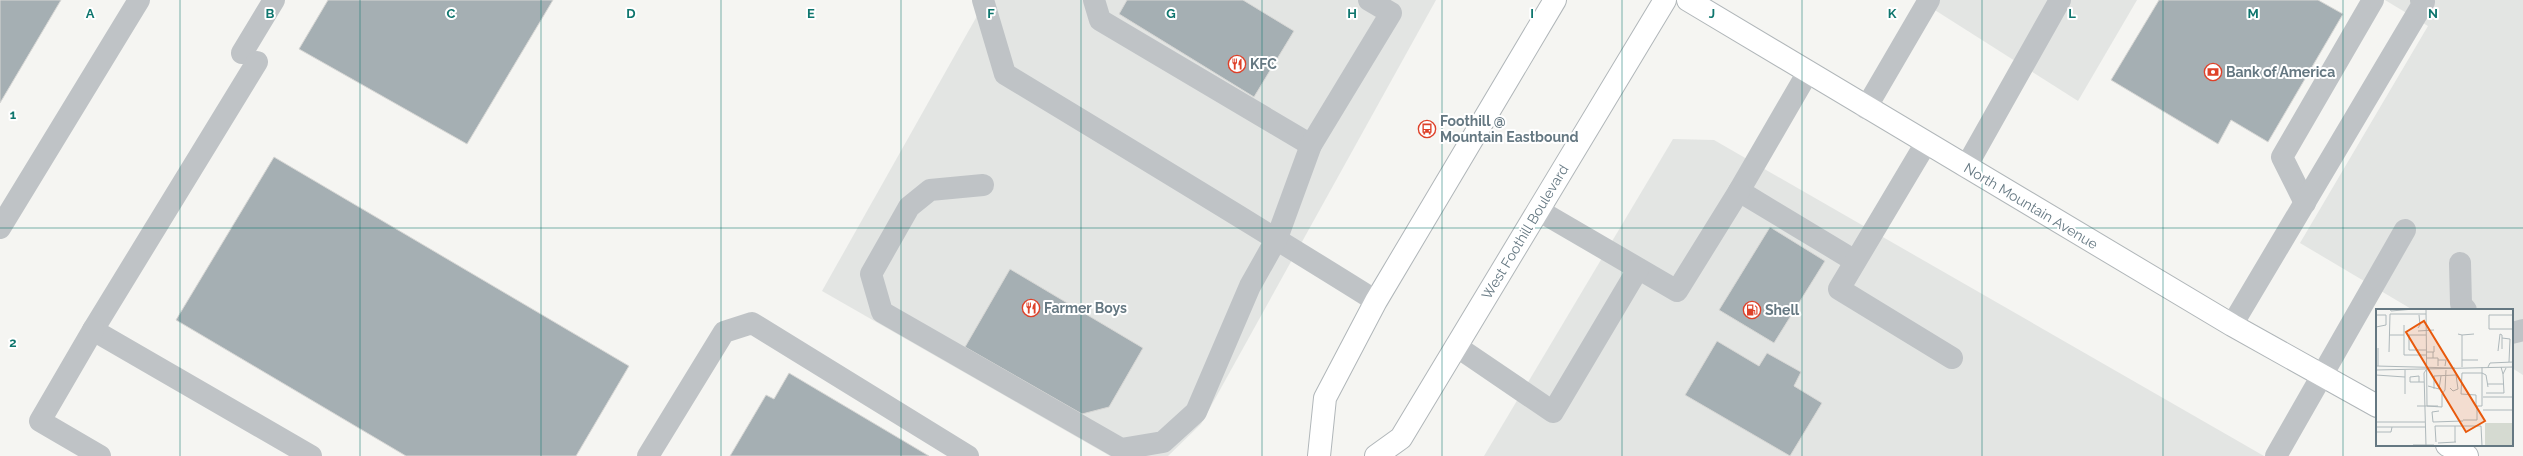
<svg xmlns="http://www.w3.org/2000/svg" width="2523" height="456" font-family="Raleway,sans-serif">
<rect width="100%" height="100%" fill="#f5f5f2"/>
<g fill="#e3e5e3">
<path d="M 986,0 L 1436,0 L 1201,424 L 1168,456 L 1110,456 L 822,291 Z"/>
<path d="M 1919,0 L 2137,0 L 2078,101 Z"/>
<path d="M 2385,0 L 2523,0 L 2523,375 L 2512,368 L 2512,310 L 2413,310 L 2300,243 L 2428,26 Z"/>
<path d="M 1673,139 L 1714,140 L 2264,456 L 1484,456 Z"/>
</g>
<g fill="#a5afb3" stroke="#d7d7d5">
<path d="M 0,0 L 61,0 L 0,103 Z"/>
<path d="M 328,0 L 553,0 L 467,144 L 299,49 Z"/>
<path d="M 1127,0 L 1243,0 L 1294,31 L 1254,97 L 1119,14 Z"/>
<path d="M 2159,0 L 2318,0 L 2343,14 L 2268,142 L 2231,120 L 2218,144 L 2111,80 Z"/>
<path d="M 274,157 L 629,366 L 576,456 L 406,456 L 176,320 Z"/>
<path d="M 1770,227 L 1825,261 L 1774,343 L 1719,310 Z"/>
<path d="M 1010,269 L 1143,348 L 1109,407 L 1082,414 L 965,347 Z"/>
<path d="M 1717,341 L 1759,366 L 1767,353 L 1801,372 L 1794,386 L 1822,403 L 1790,456 L 1685,395 Z"/>
<path d="M 789,373 L 929,456 L 730,456 L 766,395 L 774,399 Z"/>
</g>
<g fill="none" stroke-linecap="round" stroke-linejoin="round">
<defs>
<g id="major">
<path d="M 1688,0 L 2232,325 L 2377,406"/>
<path d="M 2447,445 L 2467,456"/>
<path d="M 1319,456 L 1325,398 L 1376,301 L 1555,0"/>
<path d="M 1376,456 L 1401,438 L 1665,0"/>
</g>
</defs>
<use href="#major" stroke="#b0b6b9" stroke-width="24"/>
<g stroke="#bfc3c6" stroke-width="22">
<path d="M 983,0 L 1005,74 C 1129,149 1253,224 1376,301"/>
<path d="M 1094,0 L 1100,20 L 1311,145"/>
<path d="M 242,53 L 274,0"/>
<path d="M 257,62 L 93,330 L 311,456"/>
<path d="M 1808,72 L 1739,191 L 1855,261"/>
<path d="M 1866,108 L 1929,0"/>
<path d="M 1926,143 L 1839,289 L 1952,358"/>
<path d="M 1966,167 L 2060,0"/>
<path d="M 983,185 L 930,190 L 909,207 L 871,274 L 882,312 L 1121,449 L 1163,442 L 1196,412 L 1250,286 L 1277,238 L 1311,145 L 1391,13 L 1369,0"/>
<path d="M 2305,203 L 2282,157 L 2373,0"/>
<path d="M 1538,210 L 1677,291 L 1739,191"/>
<path d="M 0,228 L 139,0"/>
<path d="M 2460,263 L 2461,304 L 2466,310"/>
<path d="M 2232,325 L 2424,2 L 2421,0"/>
<path d="M 93,330 L 40,421 L 100,456"/>
<path d="M 2512,333 L 2523,330"/>
<path d="M 1456,346 L 1553,412 L 1638,269"/>
<path d="M 648,456 L 724,332 L 752,323 L 968,456"/>
<path d="M 2276,456 L 2405,230"/>
</g>
<use href="#major" stroke="#fff" stroke-width="22"/>
</g>
<path fill="none" stroke="#0f766e" stroke-width="1" stroke-opacity="0.55" d="M 180,0 L 180,456M 360,0 L 360,456M 541,0 L 541,456M 721,0 L 721,456M 901,0 L 901,456M 1081,0 L 1081,456M 1262,0 L 1262,456M 1442,0 L 1442,456M 1622,0 L 1622,456M 1802,0 L 1802,456M 1982,0 L 1982,456M 2163,0 L 2163,456M 2343,0 L 2343,456M 0,228 L 2523,228"/>
<defs>
<symbol id="restaurant-ring" viewBox="-11 -11 22 22"><circle r="9.5" fill="#fff" stroke="#de4129" stroke-width="1.5"/><path d="M-5-6h1v4h1v-4h1v4h1v-4h1v5L-1.5 .5V6h-2V.5L-5-1ZM5-6V6H3V1.5H1.5Q1.5-4 5-6Z" fill="#de4129"/></symbol>
<symbol id="bank-ring" viewBox="-11 -11 22 22"><circle r="9.5" fill="#fff" stroke="#de4129" stroke-width="1.5"/><path d="M-6-4H6V4H-6ZM0-2.3a2.3 2.3 0 1 0 0 4.6a2.3 2.3 0 1 0 0-4.6Z" fill="#de4129"/></symbol>
<symbol id="bus-ring" viewBox="-11 -11 22 22"><circle r="9.5" fill="#fff" stroke="#de4129" stroke-width="1.5"/><path d="M-5-6H5V4H4V6H2V4H-2V6H-4V4H-5ZM-3.5-4V0h7V-4ZM-3.5 1.2v1.5H-2V1.2ZM2 1.2v1.5H3.5V1.2Z" fill="#de4129"/></symbol>
<symbol id="fuel-ring" viewBox="-11 -11 22 22"><circle r="9.5" fill="#fff" stroke="#de4129" stroke-width="1.5"/><path d="M-5.5-6h7V0h2V4h1.3V-2.5L3-4.5l.8-.8L6-3V5H2.5V1h-1V6h-7ZM-4.2-4.7v3.2H.2V-4.7Z" fill="#de4129"/></symbol>
</defs>
<g fill-rule="evenodd">
<use href="#restaurant-ring" x="1227" y="54" width="20" height="20"/>
<use href="#bank-ring" x="2203" y="62" width="20" height="20"/>
<use href="#bus-ring" x="1417" y="119" width="20" height="20"/>
<use href="#restaurant-ring" x="1021" y="298" width="20" height="20"/>
<use href="#fuel-ring" x="1742" y="300" width="20" height="20"/>
</g>
<g text-anchor="middle" dominant-baseline="central" stroke-width="4" stroke-linejoin="round" paint-order="stroke">
<g font-size="14" font-weight="bold" fill="#657882" stroke="#fff" text-anchor="start">
<text x="1250" y="64">KFC</text>
<text x="2226" y="72">Bank of America</text>
<text x="1440" y="121">Foothill @<tspan x="1440" dy="16">Mountain Eastbound</tspan></text>
<text x="1044" y="308">Farmer Boys</text>
<text x="1765" y="310">Shell</text>
</g>
<g font-size="14" fill="#657882" stroke="#fff">
<text transform="translate(2031 206) rotate(31)">North Mountain Avenue</text>
<text transform="translate(1525 232) rotate(-59)">West Foothill Boulevard</text>
</g>
</g>
<g transform="translate(2376 309)">
<rect width="137" height="137" fill="#f5f5f2"/>
<path d="M 109,114 L 137,114 L 137,137 L 109,137 Z" fill="#d5dad1"/>
<path fill="none" stroke="#aeb8bb" stroke-width="1" d="M 14,0 L 15,2 L 38,0M 50,0 L 51,97M 0,6 L 10,6 L 10,16 L 0,18M 137,6 L 113,6 L 113,20 L 137,20M 28,16 L 28,46 L 50,46M 42,19 L 44,16 L 43,6M 42,22 L 58,21M 82,25 L 86,26 L 86,58M 13,26 L 28,26M 50,26 L 33,26 L 33,41 L 50,41M 86,26 L 98,25M 126,29 L 134,30 L 133,53M 2,39 L 2,57M 122,42 L 124,25 L 126,26 L 126,40M 13,43 L 14,5 L 50,5M 50,43 L 58,43 L 58,37M 50,49 L 57,49 L 57,43M 57,49 L 62,49 L 62,57M 62,51 L 70,51 L 69,57M 86,51 L 102,51M 0,57 L 79,59M 106,58 L 106,97 L 100,97 L 100,86 L 85,85 L 86,64 L 106,64 L 110,66 L 112,78M 112,58 L 114,54 L 137,53M 125,58 L 127,65 L 130,59M 0,61 L 137,58M 50,61 L 48,64 L 50,137M 0,66 L 29,68 L 29,61M 43,73 L 43,67 L 34,68 L 34,73 L 48,73M 112,75 L 128,75M 52,77 L 63,80 L 65,67M 58,80 L 58,67 L 80,66 L 82,80 L 77,82 L 74,79M 110,84 L 128,84 L 127,65M 29,85 L 29,68M 107,88 L 137,88M 41,97 L 62,97M 51,97 L 66,98 L 66,85 L 69,81 L 70,61M 107,101 L 137,101M 63,102 L 56,103 L 57,113 L 87,112M 87,111 L 101,111 L 101,97M 0,113 L 49,113M 0,118 L 49,118M 0,123 L 15,123 L 16,118M 60,133 L 59,117 L 105,117 L 106,137M 79,133 L 79,117M 62,134 L 80,133M 37,136 L 58,136"/>
<path fill="#e8590c" fill-opacity="0.15" stroke="#e8590c" stroke-width="2" d="M 48,12 L 109,112 L 90,123 L 30,23 Z"/>
<rect width="137" height="137" fill="none" stroke="#657882" stroke-width="2"/>
</g>
<g font-size="13" text-anchor="middle" font-weight="bold" fill="#0f766e" stroke="#fff" stroke-width="4" stroke-linejoin="round" paint-order="stroke">
<text x="90" y="18">A</text>
<text x="270" y="18">B</text>
<text x="451" y="18">C</text>
<text x="631" y="18">D</text>
<text x="811" y="18">E</text>
<text x="991" y="18">F</text>
<text x="1171" y="18">G</text>
<text x="1352" y="18">H</text>
<text x="1532" y="18">I</text>
<text x="1712" y="18">J</text>
<text x="1892" y="18">K</text>
<text x="2072" y="18">L</text>
<text x="2253" y="18">M</text>
<text x="2433" y="18">N</text>
<text x="13" y="119">1</text>
<text x="13" y="347">2</text>
</g>
</svg>
